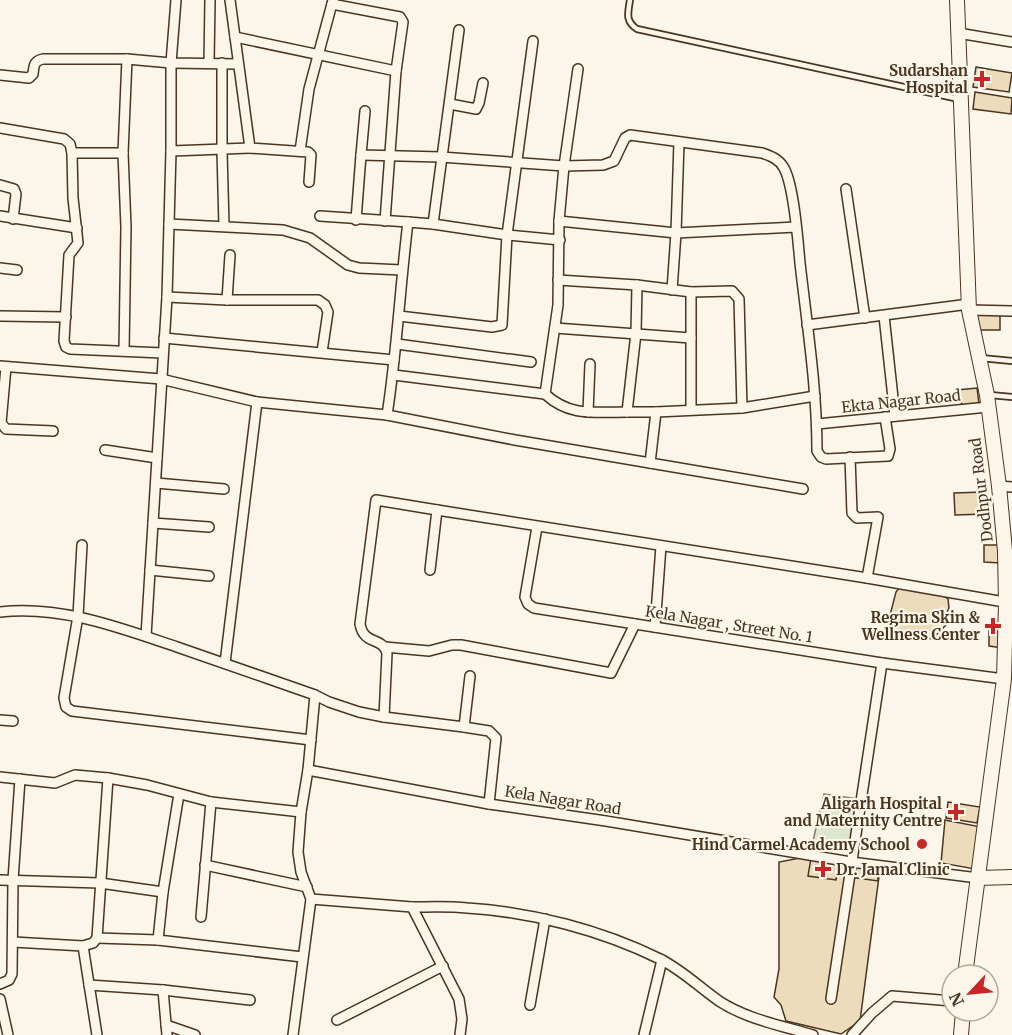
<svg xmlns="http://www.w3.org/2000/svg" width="1012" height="1035" font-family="Merriweather,serif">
<rect width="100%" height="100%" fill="#fbf6e9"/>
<path fill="#dce7d0" stroke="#887966" stroke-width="1.5" d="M 824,794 L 858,799 L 850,848 L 812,845 Z"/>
<g fill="#ecdcbc" stroke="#4a3520" stroke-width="1.5">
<path d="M 976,67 L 1012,73 L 1009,92 L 973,87 Z"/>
<path d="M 975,92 L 1012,98 L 1011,114 L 973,109 Z"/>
<path d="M 976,314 L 1000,314 L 1000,330 L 979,330 Z"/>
<path d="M 977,388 L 979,404 L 962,405 L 957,390 Z"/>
<path d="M 984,492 L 985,514 L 955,515 L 954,493 Z"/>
<path d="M 984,545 L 998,545 L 1000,563 L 984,562 Z"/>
<path d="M 900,587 L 943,595 L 948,599 L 949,608 L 946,615 L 947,624 L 932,639 L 890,632 L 890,615 L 896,592 Z"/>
<path d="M 989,631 L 1004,633 L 1003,648 L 989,646 Z"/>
<path d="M 948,802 L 980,807 L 977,823 L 946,818 Z"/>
<path d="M 945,820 L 981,827 L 975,869 L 941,863 Z"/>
<path d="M 800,858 L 880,869 L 860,1021 L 841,1034 L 786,1021 L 781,1005 L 774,997 L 779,969 L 779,862 Z"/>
<path d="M 811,858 L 838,863 L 836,880 L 808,876 Z"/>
<path d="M 851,865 L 878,869 L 878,881 L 850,877 Z"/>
</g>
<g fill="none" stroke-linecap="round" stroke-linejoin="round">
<defs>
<g id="lane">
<path d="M 630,0 C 628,13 625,21 637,29 L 959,99"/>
<path d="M 981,358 L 1012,361"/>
<path d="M 990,395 L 1012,397"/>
</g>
<g id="street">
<path d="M 230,0 L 250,148 L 308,152 L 311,155 L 309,182"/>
<path d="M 332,4 L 400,17 L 403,22 L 396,71 L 385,221"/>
<path d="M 459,30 L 433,224 L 408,222 C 400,287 397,351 387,415 L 515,440 L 650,463"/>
<path d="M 958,33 L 1012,42"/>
<path d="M 235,37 L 396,71"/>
<path d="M 209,63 L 210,0"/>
<path d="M 222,63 L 222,151 L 224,226"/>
<path d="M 578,69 L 564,166 L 603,165 L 614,161 L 625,138 L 630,135 L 762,153 C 771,156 779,159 784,168 C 794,186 798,241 800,263 C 807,325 817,388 817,451 L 821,457 L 826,459 L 888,456 L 890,449 L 885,417"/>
<path d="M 0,75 L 29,78 L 33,74 C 34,65 34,61 43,59 L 127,59 L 171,63 L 237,64"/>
<path d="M 450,104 L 476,109 L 479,103 L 483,83"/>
<path d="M 365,111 L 361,155 L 441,157 L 564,166 L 559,221 L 558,305 L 545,394 C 570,417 594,412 627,412"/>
<path d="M 0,128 L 64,139 L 70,144 L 72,153 L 123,153"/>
<path d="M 171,151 L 250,148"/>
<path d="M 300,151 L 309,89 L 333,0"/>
<path d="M 72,153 L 73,198 L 78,243 L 69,255 L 64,341 L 66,347 L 70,349 L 163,353"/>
<path d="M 0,185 L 14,189 L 16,194 L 13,219"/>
<path d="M 846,189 L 865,318"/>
<path d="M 0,216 L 77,228"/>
<path d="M 320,216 L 408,222"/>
<path d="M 356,220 L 361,155"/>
<path d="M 559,221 L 676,233 L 796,227"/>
<path d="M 169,224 L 283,230 L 310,238 L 348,265 L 359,268 L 402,270"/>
<path d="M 433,224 L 507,235 L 560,240"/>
<path d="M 0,268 L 17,270"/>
<path d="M 558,280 L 637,285 L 636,333 L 627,412 L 656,412 L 650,463 L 803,489"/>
<path d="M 637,285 L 691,292 L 732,291 L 739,299 L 742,408"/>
<path d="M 672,290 L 676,233 L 679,142"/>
<path d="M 691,292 L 691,410"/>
<path d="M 167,297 L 227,300 L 318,300 L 325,305 L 328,312 L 322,352"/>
<path d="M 227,300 L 230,255"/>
<path d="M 969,310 L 1012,311"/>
<path d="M 0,316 L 66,317"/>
<path d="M 399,316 L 492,327 L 502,325 L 507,235 L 533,41"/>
<path d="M 884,316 L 895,416"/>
<path d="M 807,325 L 969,304"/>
<path d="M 555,328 L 691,338"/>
<path d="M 164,338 L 394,360"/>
<path d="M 397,344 L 531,362"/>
<path d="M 124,350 L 126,227 L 123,153 L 127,59"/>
<path d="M 0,366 L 161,379 L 257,402 L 387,415"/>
<path d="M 6,367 L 1,423 L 6,429 L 53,431"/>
<path d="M 394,375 L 545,394"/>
<path d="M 588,412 L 590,364"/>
<path d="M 656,412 L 742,408 L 815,396"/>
<path d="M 817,424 L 988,407"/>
<path d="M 105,450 L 157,458"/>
<path d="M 850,457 L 852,513 L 857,518 L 878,517 L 867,578"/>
<path d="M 156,483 L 224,489"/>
<path d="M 999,486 L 1012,487"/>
<path d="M 437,510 L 867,578 L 1010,603"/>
<path d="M 153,523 L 209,527"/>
<path d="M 537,527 L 525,597 L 528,604 L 534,608 L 882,663 L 1004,679"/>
<path d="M 82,545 L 78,616 L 64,698 L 66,707 L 72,711 L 311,740"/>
<path d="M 150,570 L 209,576"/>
<path d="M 0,612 C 61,605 120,628 177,647 C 224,663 269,679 315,695 L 329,702 L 359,712 L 384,717 L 387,653 C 382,636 364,646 360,624 L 376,500 L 437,510 L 430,570"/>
<path d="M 655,627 L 661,546"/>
<path d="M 146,636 L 167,297 L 171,151 L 171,63 L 176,0"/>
<path d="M 385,647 L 429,651 L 452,645 L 461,645 L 611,673 L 635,624"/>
<path d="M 225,663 L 257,402"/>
<path d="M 470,676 L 464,727 L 489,731 L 496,738 L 489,804"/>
<path d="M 384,717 L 464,727"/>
<path d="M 0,720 L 13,721"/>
<path d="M 308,770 L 315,695"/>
<path d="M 0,777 L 55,783 L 75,775 L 108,778 L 147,785 L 211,802 L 301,812 L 308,770 L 489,804 L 606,821 L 851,862 L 978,878"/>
<path d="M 108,778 L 97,938 L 158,940"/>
<path d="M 179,794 L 163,892 L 158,940 L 302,957"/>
<path d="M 205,865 L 307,887"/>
<path d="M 0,880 L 100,883 L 163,892"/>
<path d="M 311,899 L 412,907"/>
<path d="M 201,917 L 211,802"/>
<path d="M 13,942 L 83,946 L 93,943 L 97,938"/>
<path d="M 83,946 L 97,1035"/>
<path d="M 0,984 L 9,980 L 12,974 L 13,880 L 20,779"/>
<path d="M 89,985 L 163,990 L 167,1035"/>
<path d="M 163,990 L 250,1000"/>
<path d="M 0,999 L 8,1035"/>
<path d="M 831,999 L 882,663"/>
<path d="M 530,1005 L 545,919"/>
<path d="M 337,1020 L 443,966"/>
<path d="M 166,1025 L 195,1035"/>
<path d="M 293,1035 L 311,899 L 301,872 L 298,852 L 301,812"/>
<path d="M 460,1035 L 462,1019 L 459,999 L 412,907 C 430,907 449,906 467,908 C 532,912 601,930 660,959 C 682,970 699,987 719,1001 C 746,1019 783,1026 813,1035"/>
<path d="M 644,1035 L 662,960"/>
<path d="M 852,1035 L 872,1013 L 892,996 L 952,1001"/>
</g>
<g id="secondary">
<path d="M 957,0 L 969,310 L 987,395 L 999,486 L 1005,551 L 1006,603 L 1004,679 L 965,975"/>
<path d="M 978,878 L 1012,877"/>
<path d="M 961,1035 L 963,1011"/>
</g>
</defs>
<use href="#lane" stroke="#4a3520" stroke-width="8"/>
<use href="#street" stroke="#4a3520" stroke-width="12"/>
<use href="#secondary" stroke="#4a3520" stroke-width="16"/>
<use href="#lane" stroke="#fbf6e9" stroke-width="4.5"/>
<use href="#street" stroke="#fbf6e9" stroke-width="9"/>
<use href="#secondary" stroke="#fbf6e9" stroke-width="14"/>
</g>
<g fill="#c62828" stroke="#fbf6e9" stroke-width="2">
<path d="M979 70h6v6h6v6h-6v6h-6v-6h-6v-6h6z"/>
<path d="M990 617h6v6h6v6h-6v6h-6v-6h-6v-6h6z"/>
<path d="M953 803h6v6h6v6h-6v6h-6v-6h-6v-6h6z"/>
<circle cx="922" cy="844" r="6"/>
<path d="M820 860h6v6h6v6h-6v6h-6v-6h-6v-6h6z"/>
</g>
<g text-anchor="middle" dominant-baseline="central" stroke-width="4.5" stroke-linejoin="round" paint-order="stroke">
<g font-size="15" font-weight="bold" fill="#4a3520" stroke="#fbf6e9" text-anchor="end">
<text x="968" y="70">Sudarshan<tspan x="968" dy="17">Hospital</tspan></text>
<text x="980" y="617">Regima Skin &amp;<tspan x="980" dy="17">Wellness Center</tspan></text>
<text x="942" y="803">Aligarh Hospital<tspan x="942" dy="17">and Maternity Centre</tspan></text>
<text x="910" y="844">Hind Carmel Academy School</text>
<text x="836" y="869" text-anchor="start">Dr. Jamal Clinic</text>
</g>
<g font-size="15" fill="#4a3520" stroke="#fbf6e9">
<text transform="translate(901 401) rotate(-6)">Ekta Nagar Road</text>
<text transform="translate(981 490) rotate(-97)">Dodhpur Road</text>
<text transform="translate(729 624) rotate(9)">Kela Nagar , Street No. 1</text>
<text transform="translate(563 800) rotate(9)">Kela Nagar Road</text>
</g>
</g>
<g transform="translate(970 993) rotate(244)"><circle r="28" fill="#fbf6e9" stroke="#b4a999" stroke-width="1.5"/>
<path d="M0-4.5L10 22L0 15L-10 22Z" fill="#c62828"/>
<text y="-9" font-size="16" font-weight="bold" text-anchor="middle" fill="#4a3520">N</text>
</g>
</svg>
